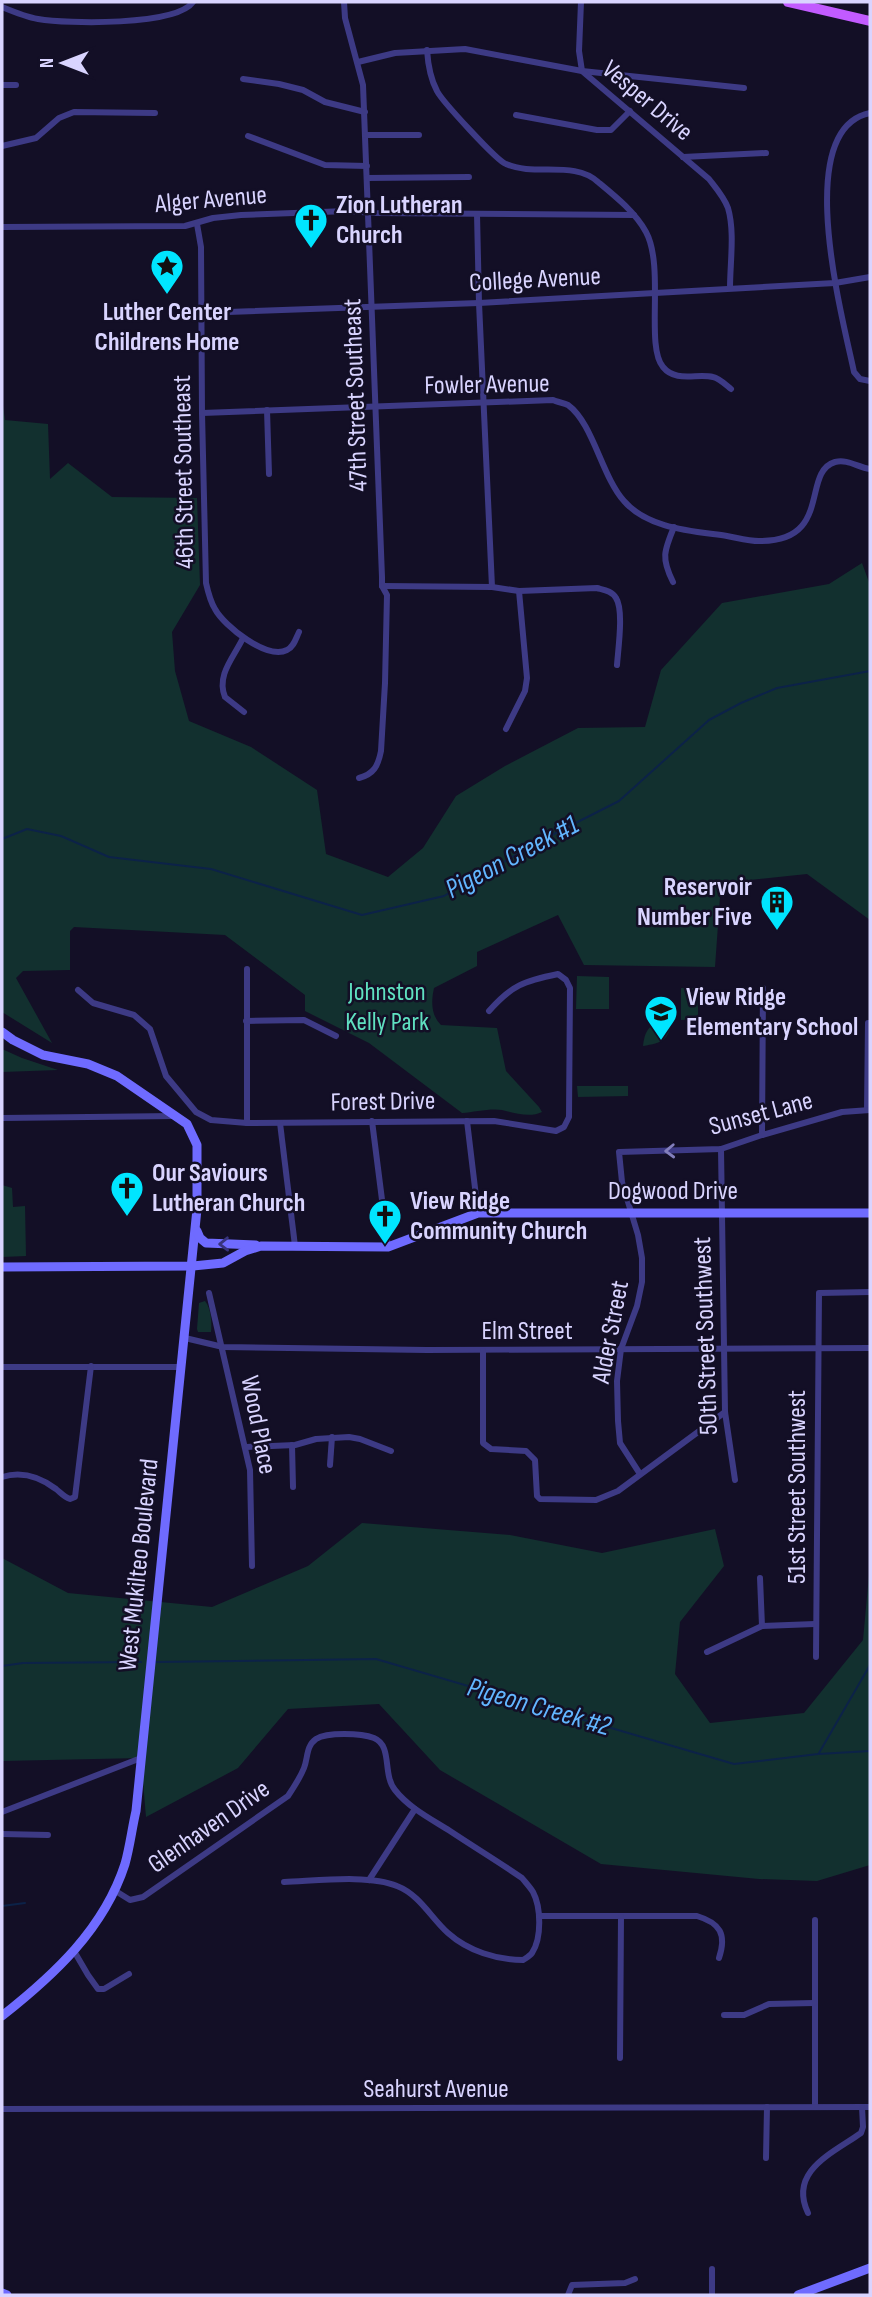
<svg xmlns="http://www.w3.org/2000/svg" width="872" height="2297" font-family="'Sofia Sans Condensed',sans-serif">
<rect width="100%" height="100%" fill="#130f26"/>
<g fill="#12302f">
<path d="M 2,398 L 5,420 L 48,424 L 50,479 L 68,463 L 112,497 L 197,498 L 200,585 L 172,632 L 175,671 L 189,721 L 251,747 L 317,790 L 326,854 L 388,877 L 423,848 L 456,796 L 505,766 L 578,728 L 645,727 L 661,670 L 722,603 L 829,584 L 862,563 L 870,585 L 870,920 L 807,874 L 721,883 L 715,967 L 584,965 L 558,915 L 477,952 L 477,966 L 434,988 C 431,1002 431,1015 441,1025 L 497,1028 L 506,1071 L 539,1107 L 542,1112 C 530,1118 514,1113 502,1110 C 491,1108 474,1112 462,1113 L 369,1043 L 305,1011 L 305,995 L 225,935 L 74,927 L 70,931 L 70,970 L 23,971 L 16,978 L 52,1043 L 2,1012 Z"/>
<path d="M 577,976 L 609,977 L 609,1009 L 576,1009 Z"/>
<path d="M 681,988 L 698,988 L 698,1019 L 681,1020 Z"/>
<path d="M 672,1020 C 669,1040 662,1043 643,1046 C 645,1026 653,1022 672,1020 Z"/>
<path d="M 2,1049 L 22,1058 L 58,1070 L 2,1072 Z"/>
<path d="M 577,1086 L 628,1086 L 628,1096 L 578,1097 Z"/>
<path d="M 2,1185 L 12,1188 L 13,1207 L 25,1206 L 26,1256 L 2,1257 Z"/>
<path d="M 205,1301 C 211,1308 212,1323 211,1332 L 198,1332 L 197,1329 L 199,1303 Z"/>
<path d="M 362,1523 L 510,1535 L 602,1553 L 715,1529 L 724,1566 L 680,1622 L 675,1674 L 710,1723 L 804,1713 L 863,1640 L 870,1564 L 870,1865 L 817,1881 L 759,1879 L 601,1864 L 440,1770 L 379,1704 L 288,1709 L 238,1768 L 146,1817 L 141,1758 L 2,1761 L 2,1558 L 68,1593 L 212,1607 L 308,1566 Z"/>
</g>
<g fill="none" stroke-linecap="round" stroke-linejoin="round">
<g stroke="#0c2248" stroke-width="2">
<path d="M 2,839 L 27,829 L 61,836 L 109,857 L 211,869 L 362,915 L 444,896 L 542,840 L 619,801 L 709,720 L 741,703 L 777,688 L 870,671"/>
<path d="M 156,1662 L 376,1659 L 734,1764 L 818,1754 L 870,1751"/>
<path d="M 2,1666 L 23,1663 L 141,1662"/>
<path d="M 819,1753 L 870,1665"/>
<path d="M 2,1906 L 25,1903"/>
</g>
<g stroke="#3d3a85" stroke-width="6">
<path d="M 344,2 L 345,18 L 363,85 L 382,577 L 382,586 L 387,595 L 385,683 L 381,751 C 378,766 374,774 359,778"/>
<path d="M 581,2 L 579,51 L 582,71 L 744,88"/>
<path d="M 2,7 C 14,12 26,17 38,19 C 67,24 176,26 193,2"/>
<path d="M 427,50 C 428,65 430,78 437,91 C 442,101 497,161 506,164 C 535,177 574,160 598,182 C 615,196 635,212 646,232 C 665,267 645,346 663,367 C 676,383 697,373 713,377 C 719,378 726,385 731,389"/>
<path d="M 358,62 L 395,53 L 465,49 L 582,71 L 709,179 C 716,188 724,197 728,208 C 735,232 730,263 730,288"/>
<path d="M 243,79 L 279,84 L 303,90 L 325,102 L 365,112"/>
<path d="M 2,85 L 16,85"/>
<path d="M 870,113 C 791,129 843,319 854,372 L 860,379 L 870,381"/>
<path d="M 516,115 L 597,130 L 611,130 L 630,111"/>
<path d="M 366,135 L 419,135"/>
<path d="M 248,136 L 325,165 L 367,166"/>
<path d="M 2,146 L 36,138 L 59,118 L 74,112 L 155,113"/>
<path d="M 683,157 L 766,153"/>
<path d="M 367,178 L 469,177"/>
<path d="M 477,214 L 479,303 L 492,587"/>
<path d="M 197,224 L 201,247 L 202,413 L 206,583 C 208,592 210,601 215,609 C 224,626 267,660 287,650 C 294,647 296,638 299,632"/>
<path d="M 2,227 L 185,226 L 213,218 L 241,215 L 347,211 L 375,213 L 634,215"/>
<path d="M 200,313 L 479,303 L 655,293 L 835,283 L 870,277"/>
<path d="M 267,410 L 269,474"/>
<path d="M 202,413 L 553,400 C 557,402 564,403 568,405 C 593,423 602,477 624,501 C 648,529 693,531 727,536 C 738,538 749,541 759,541 C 833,542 801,472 835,462 C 848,459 857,467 870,469"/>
<path d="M 673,582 C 661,558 664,551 674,527"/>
<path d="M 382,586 L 492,587 L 519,591 L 597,588 C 604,590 612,591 616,598 C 624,610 618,650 617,665"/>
<path d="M 243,638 C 234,657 216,675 225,697 L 244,712"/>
<path d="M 506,729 L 525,691 L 527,678 L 519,591"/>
<path d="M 247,969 L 247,1123"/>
<path d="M 78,990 L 93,1003 L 134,1015 L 150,1029 L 166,1076 L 196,1112 L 211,1120 L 247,1123 L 494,1121 L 556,1131 L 564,1127 L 569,1117 L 570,988 L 566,980 L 558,974 C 524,981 512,985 489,1011"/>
<path d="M 246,1021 L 304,1020 L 336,1036"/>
<path d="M 867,1110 L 868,1023 L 870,1023"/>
<path d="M 2,1118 L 175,1116"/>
<path d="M 372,1121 L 388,1247"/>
<path d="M 467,1121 L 478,1213"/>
<path d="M 280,1123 L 295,1246"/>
<path d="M 762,1135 L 763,988"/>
<path d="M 721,1149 L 725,1412 L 735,1480"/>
<path d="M 209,1293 L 250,1470 L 252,1566"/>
<path d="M 185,1338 L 223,1347 L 427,1350 L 870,1348"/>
<path d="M 483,1351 L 483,1443 L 491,1449 L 526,1451 L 535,1460 L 537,1496 L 540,1499 L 596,1500 L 618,1491 L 725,1412"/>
<path d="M 2,1367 L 182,1367"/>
<path d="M 292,1445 L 293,1487"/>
<path d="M 246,1447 L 295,1445 L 316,1439 L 349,1437 L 360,1439 L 391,1451"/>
<path d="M 330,1465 L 332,1437"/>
<path d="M 640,1474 L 620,1443 L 618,1421 L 617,1381 L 621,1349 L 637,1306 L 642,1282 L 642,1258 L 638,1235 L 622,1182 L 619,1152 L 721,1149 L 762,1135 L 842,1112 L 870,1110"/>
<path d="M 2,1477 C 21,1471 40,1477 56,1489 C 61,1493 64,1497 70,1499 L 75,1497 L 91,1366"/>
<path d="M 760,1578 L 762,1626"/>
<path d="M 707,1652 L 762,1626 L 815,1624"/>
<path d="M 816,1657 L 819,1293 L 870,1292"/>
<path d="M 2,1812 L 141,1758"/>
<path d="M 2,1834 L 48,1835"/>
<path d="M 369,1880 L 415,1809"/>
<path d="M 114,1890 L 130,1900 L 143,1897 L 288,1796 C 294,1787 300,1778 304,1768 C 308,1758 306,1746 316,1739 C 327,1732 361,1733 374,1738 C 393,1746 382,1774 395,1790 C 409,1808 431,1819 450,1831 C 474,1847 499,1862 522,1878 C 526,1883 530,1887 533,1892 C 541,1907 542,1938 532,1953 C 530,1956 526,1958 523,1960 C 497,1960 468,1951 448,1933 C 431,1918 420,1895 397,1886 C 369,1874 315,1881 284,1882"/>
<path d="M 539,1916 L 697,1916 C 720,1923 727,1934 719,1958"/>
<path d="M 815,1920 L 815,2107"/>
<path d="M 74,1951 L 88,1975 L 98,1989 L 104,1989 L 129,1974"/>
<path d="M 724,2015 L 744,2015 L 769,2004 L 814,2003"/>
<path d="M 620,2058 L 621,1917"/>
<path d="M 2,2109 L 870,2107"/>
<path d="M 766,2158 L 767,2107"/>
<path d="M 808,2213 C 788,2171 833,2153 861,2133 L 863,2127 L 862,2107"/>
<path d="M 712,2269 L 712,2295"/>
<path d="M 568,2295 L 572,2285 L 625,2283 L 635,2279"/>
</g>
<g stroke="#6f6bff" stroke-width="9">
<path d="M 2,1032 L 13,1040 L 43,1055 L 88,1064 L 117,1076 L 187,1124 L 197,1145 L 197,1209 L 136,1811 C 132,1828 130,1846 125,1864 C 104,1929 54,1975 2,2016"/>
<path d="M 197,1231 L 200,1238 L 206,1243 L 256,1245"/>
<path d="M 2,1267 L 193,1266 L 223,1263 L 245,1251 L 261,1246 L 388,1247 L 478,1213 L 870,1213"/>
<path d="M 2,2293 L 7,2295"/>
<path d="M 798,2295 L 870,2268"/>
</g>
<path stroke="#c25bff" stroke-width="10" d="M 788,2 L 870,21"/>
</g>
<defs><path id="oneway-chevron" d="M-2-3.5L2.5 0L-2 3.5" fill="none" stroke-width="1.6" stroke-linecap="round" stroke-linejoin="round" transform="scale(1.75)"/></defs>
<use stroke="#837fbc" href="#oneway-chevron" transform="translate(670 1151) rotate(178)"/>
<use stroke="#38347d" href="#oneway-chevron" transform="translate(224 1244) rotate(179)"/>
<defs>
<symbol id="church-pin" viewBox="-11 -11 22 30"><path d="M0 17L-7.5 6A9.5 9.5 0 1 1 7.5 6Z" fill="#00e5ff" stroke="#130f26"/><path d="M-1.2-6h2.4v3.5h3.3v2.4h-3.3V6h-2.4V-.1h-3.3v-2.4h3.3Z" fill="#111"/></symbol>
<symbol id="sight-pin" viewBox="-11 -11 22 30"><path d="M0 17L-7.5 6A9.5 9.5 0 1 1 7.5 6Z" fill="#00e5ff" stroke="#130f26"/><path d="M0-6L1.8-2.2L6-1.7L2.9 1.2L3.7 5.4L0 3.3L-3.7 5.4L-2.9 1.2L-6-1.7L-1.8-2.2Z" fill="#111"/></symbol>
<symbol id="building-pin" viewBox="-11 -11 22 30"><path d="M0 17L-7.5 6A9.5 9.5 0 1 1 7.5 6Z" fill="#00e5ff" stroke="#130f26"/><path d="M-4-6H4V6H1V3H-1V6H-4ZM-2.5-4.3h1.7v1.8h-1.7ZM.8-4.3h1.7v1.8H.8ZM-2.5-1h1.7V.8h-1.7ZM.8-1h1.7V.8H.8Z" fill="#111"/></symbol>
<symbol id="school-pin" viewBox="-11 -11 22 30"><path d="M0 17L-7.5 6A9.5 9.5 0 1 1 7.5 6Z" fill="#00e5ff" stroke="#130f26"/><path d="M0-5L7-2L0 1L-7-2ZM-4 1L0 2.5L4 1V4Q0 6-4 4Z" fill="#111"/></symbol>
</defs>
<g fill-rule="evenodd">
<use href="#church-pin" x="292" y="201" width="38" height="52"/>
<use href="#sight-pin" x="148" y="247" width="38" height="52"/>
<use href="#building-pin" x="758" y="883" width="38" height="52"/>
<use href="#school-pin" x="642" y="993" width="38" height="52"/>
<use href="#church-pin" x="108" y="1169" width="38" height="52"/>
<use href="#church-pin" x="366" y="1197" width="38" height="52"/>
</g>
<g text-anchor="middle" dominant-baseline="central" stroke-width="5" stroke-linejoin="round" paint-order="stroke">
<g font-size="26" fill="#d9d4ff" stroke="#130f26">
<text transform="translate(647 101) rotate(40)">Vesper Drive</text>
<text transform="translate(211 200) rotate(-5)">Alger Avenue</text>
<text transform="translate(535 280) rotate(-3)">College Avenue</text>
<text transform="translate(487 385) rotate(-1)">Fowler Avenue</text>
<text transform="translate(356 395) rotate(-92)">47th Street Southeast</text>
<text transform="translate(184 472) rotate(-91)">46th Street Southeast</text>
<text transform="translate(383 1102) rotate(-1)">Forest Drive</text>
<text transform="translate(761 1114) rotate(-15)">Sunset Lane</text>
<text x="673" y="1191">Dogwood Drive</text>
<text x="527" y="1331">Elm Street</text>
<text transform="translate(611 1332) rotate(-79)">Alder Street</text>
<text transform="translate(706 1336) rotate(-92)">50th Street Southwest</text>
<text transform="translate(258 1425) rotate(79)">Wood Place</text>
<text transform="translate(797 1487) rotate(-90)">51st Street Southwest</text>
<text transform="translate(139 1565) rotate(-84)">West Mukilteo Boulevard</text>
<text transform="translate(209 1827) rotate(-35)">Glenhaven Drive</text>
<text x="436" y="2089">Seahurst Avenue</text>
</g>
<g font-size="26" font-weight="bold" fill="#d9d4ff" stroke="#130f26" text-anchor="start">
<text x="336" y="205">Zion Lutheran<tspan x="336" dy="30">Church</tspan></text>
<text x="167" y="312" text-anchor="middle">Luther Center<tspan x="167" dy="30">Childrens Home</tspan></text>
<text x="752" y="887" text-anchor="end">Reservoir<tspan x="752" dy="30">Number Five</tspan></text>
<text x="686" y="997">View Ridge<tspan x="686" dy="30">Elementary School</tspan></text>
<text x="152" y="1173">Our Saviours<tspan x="152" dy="30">Lutheran Church</tspan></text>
<text x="410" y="1201">View Ridge<tspan x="410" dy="30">Community Church</tspan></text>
</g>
<g font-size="26" fill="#5fe0c0" stroke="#130f26">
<text x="387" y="992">Johnston<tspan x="387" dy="30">Kelly Park</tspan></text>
</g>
<g font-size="28" font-style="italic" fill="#62b6ff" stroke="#130f26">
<text transform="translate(512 857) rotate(-28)">Pigeon Creek #1</text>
<text transform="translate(539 1707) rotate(16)">Pigeon Creek #2</text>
</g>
</g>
<rect width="872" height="2297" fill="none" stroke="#d9d4ff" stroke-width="7"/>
<g transform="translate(63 63) rotate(270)" stroke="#130f26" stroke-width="5" paint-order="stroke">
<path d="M0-5L12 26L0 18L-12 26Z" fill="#d9d4ff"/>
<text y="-10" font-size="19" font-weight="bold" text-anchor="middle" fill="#d9d4ff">N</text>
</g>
</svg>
